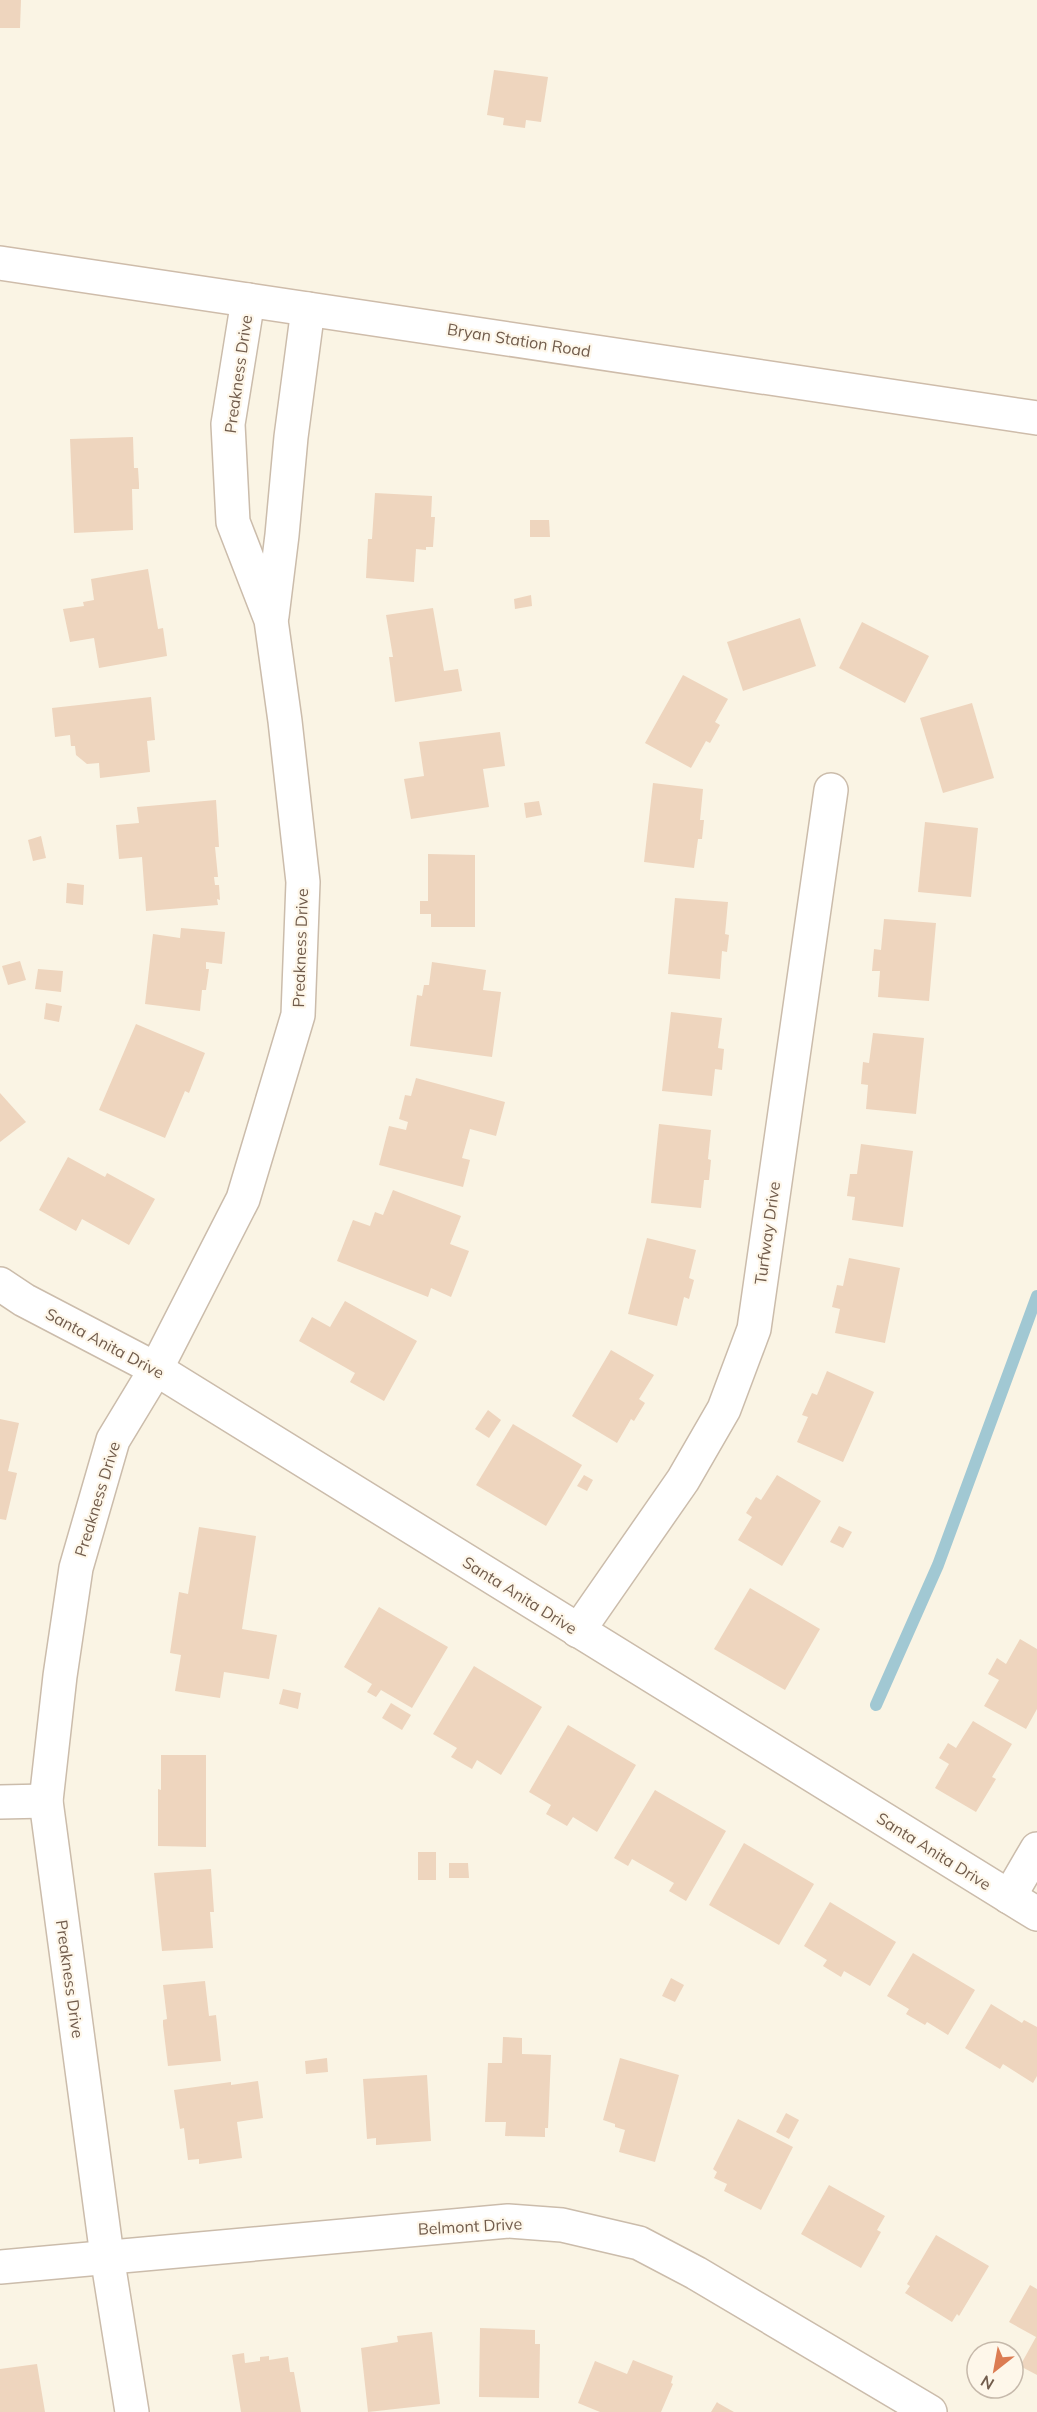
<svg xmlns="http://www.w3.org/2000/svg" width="1037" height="2412" font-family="Mulish,sans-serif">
<rect width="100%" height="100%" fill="#faf4e4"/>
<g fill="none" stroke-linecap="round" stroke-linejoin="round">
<path stroke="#a1c8d3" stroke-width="12" d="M 876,1705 L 938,1565 L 1037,1296"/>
</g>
<g fill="#eed5be">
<path d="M 0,0 L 21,0 L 20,28 L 0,28 Z"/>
<path d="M 494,70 L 548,77 L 541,122 L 526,120 L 525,128 L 503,125 L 504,118 L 487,115 Z"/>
<path d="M 133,437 L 134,468 L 138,468 L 139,484 L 139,489 L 132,489 L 133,530 L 74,533 L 70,439 Z"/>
<path d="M 375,493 L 432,496 L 431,517 L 435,517 L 433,547 L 426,547 L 426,550 L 416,549 L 414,582 L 366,578 L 368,539 L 372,539 Z"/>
<path d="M 530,520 L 549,520 L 550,537 L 530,537 Z"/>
<path d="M 148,569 L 158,629 L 163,628 L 167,656 L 99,668 L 94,638 L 70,642 L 63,609 L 84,606 L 83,602 L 94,600 L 91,579 Z"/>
<path d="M 531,595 L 532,606 L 515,609 L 514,599 Z"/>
<path d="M 433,608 L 444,671 L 458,669 L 462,691 L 395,702 L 389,657 L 393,657 L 386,615 Z"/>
<path d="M 800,618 L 816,666 L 743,691 L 727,642 Z"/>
<path d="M 862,622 L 929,656 L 905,703 L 839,668 Z"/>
<path d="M 683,675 L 728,699 L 715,722 L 720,725 L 710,743 L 706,741 L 691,768 L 645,743 Z"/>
<path d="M 151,697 L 155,740 L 147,741 L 150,772 L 100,778 L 99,763 L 87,764 L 76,755 L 75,746 L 71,746 L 70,735 L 55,737 L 52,708 Z"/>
<path d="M 972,703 L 994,778 L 943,793 L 920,718 Z"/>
<path d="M 500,732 L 505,766 L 483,769 L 489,807 L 411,819 L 404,779 L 424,776 L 419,742 Z"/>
<path d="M 653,783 L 703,789 L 700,820 L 704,820 L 702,839 L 698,839 L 694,868 L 644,862 Z"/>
<path d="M 216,800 L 219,847 L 215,847 L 218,877 L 214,877 L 215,885 L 219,885 L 220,900 L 217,899 L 218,905 L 146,911 L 142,857 L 119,859 L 116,825 L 139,823 L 137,807 Z"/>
<path d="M 539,801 L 542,815 L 526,818 L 524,803 Z"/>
<path d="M 925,822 L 978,828 L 971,897 L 918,892 Z"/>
<path d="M 41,836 L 46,858 L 33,861 L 28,840 Z"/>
<path d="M 428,854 L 475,855 L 475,927 L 431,927 L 431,914 L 420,914 L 420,901 L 428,901 Z"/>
<path d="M 67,883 L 84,885 L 83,905 L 66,903 Z"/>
<path d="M 675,898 L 728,902 L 725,934 L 729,935 L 727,952 L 722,951 L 720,979 L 668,974 Z"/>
<path d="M 884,919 L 936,923 L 929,1001 L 878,997 L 880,971 L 872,971 L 874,949 L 881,950 Z"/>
<path d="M 181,928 L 225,932 L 222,964 L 206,962 L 206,969 L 209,969 L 206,990 L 202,990 L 200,1011 L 145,1004 L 153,934 L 180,938 Z"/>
<path d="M 20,961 L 26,980 L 8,985 L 2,966 Z"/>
<path d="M 432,962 L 486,970 L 483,990 L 501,992 L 492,1057 L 410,1046 L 417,995 L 422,996 L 424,985 L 429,985 Z"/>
<path d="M 38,969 L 63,971 L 61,992 L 35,989 Z"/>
<path d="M 46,1003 L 62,1006 L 59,1022 L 44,1019 Z"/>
<path d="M 671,1012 L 722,1018 L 718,1048 L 724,1049 L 722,1070 L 715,1069 L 712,1096 L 662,1091 Z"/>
<path d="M 136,1024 L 205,1053 L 189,1093 L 185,1091 L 165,1138 L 99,1110 Z"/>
<path d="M 873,1033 L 924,1038 L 916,1114 L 866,1109 L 868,1085 L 861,1084 L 863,1062 L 869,1063 Z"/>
<path d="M 416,1078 L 505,1102 L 496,1136 L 470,1129 L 462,1158 L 470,1160 L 463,1187 L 379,1165 L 389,1126 L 406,1130 L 408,1122 L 399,1119 L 405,1095 L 411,1096 Z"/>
<path d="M 0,1093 L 26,1122 L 0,1142 Z"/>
<path d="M 659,1124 L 711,1130 L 708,1159 L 711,1160 L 709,1180 L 704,1180 L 701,1208 L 651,1203 Z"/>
<path d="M 861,1144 L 913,1151 L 903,1227 L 852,1220 L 855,1197 L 847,1196 L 850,1174 L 857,1174 Z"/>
<path d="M 68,1157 L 105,1177 L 107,1173 L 155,1199 L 129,1245 L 82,1219 L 76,1231 L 39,1210 Z"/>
<path d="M 393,1190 L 461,1216 L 450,1244 L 469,1251 L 451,1297 L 431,1288 L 428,1297 L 337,1261 L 353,1220 L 370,1226 L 375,1212 L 383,1215 Z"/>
<path d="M 647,1238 L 696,1250 L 689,1278 L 694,1280 L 689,1299 L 684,1297 L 677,1326 L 628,1314 Z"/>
<path d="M 849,1258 L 900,1268 L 885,1343 L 835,1333 L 840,1309 L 832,1307 L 837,1285 L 843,1286 Z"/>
<path d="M 345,1301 L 417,1341 L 384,1401 L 350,1382 L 355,1373 L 299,1341 L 312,1317 L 330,1327 Z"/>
<path d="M 611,1350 L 654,1375 L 639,1399 L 645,1403 L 634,1421 L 631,1419 L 617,1443 L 572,1416 Z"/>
<path d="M 827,1371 L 874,1392 L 843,1462 L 797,1442 L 808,1417 L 802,1415 L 812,1393 L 817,1395 Z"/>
<path d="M 488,1410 L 501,1420 L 489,1438 L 475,1429 Z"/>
<path d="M 0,1419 L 19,1423 L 8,1471 L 17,1473 L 6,1520 L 0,1519 Z"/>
<path d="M 513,1424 L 582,1465 L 546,1526 L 476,1485 Z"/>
<path d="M 584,1475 L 593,1480 L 587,1491 L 577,1486 Z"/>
<path d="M 777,1475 L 821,1501 L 782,1566 L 738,1540 L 752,1517 L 746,1513 L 756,1497 L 761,1500 Z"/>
<path d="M 839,1526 L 852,1532 L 843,1548 L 830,1542 Z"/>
<path d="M 199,1527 L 256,1536 L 242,1629 L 277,1635 L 269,1679 L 224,1672 L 220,1698 L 175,1691 L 181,1655 L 170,1653 L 179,1592 L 188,1594 Z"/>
<path d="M 750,1588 L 820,1629 L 785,1690 L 714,1649 Z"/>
<path d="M 379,1607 L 448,1647 L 412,1708 L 381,1690 L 376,1697 L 367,1692 L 372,1684 L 344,1667 Z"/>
<path d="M 1020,1639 L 1037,1649 L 1037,1709 L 1026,1729 L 984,1706 L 999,1680 L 988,1674 L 997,1658 L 1006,1664 Z"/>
<path d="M 474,1666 L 542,1707 L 501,1775 L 477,1760 L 472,1769 L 451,1757 L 457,1748 L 433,1734 Z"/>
<path d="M 283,1689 L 301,1693 L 298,1709 L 279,1704 Z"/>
<path d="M 391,1703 L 411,1715 L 402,1730 L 382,1718 Z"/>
<path d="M 973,1721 L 1012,1744 L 992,1777 L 996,1779 L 976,1812 L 935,1788 L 949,1764 L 939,1758 L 948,1743 L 956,1748 Z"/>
<path d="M 568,1725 L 636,1765 L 597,1832 L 573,1817 L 567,1826 L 546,1814 L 551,1805 L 529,1792 Z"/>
<path d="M 161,1755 L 206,1755 L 206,1847 L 158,1846 L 158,1789 L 161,1790 Z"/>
<path d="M 655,1790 L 726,1831 L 686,1901 L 669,1891 L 674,1883 L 632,1859 L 628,1866 L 614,1858 Z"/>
<path d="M 744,1843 L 814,1884 L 779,1945 L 709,1905 Z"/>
<rect x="418" y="1852" width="18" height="28"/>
<path d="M 449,1863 L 468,1863 L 469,1878 L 449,1878 Z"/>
<path d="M 211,1869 L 214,1912 L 210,1912 L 213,1948 L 162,1951 L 154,1873 Z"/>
<path d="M 830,1902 L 896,1942 L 870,1986 L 844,1971 L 841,1977 L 823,1966 L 827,1960 L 804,1946 Z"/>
<path d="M 913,1953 L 975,1990 L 948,2035 L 927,2022 L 925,2025 L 906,2014 L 909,2009 L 887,1996 Z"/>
<path d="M 671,1978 L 684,1985 L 675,2002 L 662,1996 Z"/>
<path d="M 205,1981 L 209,2016 L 216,2015 L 221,2061 L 168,2066 L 163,2025 L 163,2020 L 167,2019 L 163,1985 Z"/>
<path d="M 991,2004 L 1022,2023 L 1024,2020 L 1037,2027 L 1037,2076 L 1033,2083 L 1003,2064 L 1000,2069 L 965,2048 Z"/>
<path d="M 503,2037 L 522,2038 L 522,2054 L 551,2055 L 548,2128 L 545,2128 L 545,2137 L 505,2136 L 506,2122 L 485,2122 L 488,2063 L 502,2063 Z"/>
<path d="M 327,2058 L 328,2072 L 306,2074 L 305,2061 Z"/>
<path d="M 620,2058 L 679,2075 L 655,2162 L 619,2152 L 625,2130 L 615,2127 L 615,2124 L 603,2120 Z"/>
<path d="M 427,2075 L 431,2141 L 376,2145 L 376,2138 L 367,2139 L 363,2079 Z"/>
<path d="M 258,2081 L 263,2118 L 237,2122 L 242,2158 L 199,2164 L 199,2159 L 188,2160 L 184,2128 L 180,2129 L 174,2090 L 231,2082 L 231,2085 Z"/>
<path d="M 786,2113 L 799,2120 L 789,2139 L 776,2132 Z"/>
<path d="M 738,2119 L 793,2147 L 761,2210 L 724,2191 L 727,2184 L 714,2178 L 717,2172 L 713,2169 Z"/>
<path d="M 829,2185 L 885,2216 L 877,2230 L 881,2232 L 861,2268 L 801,2234 Z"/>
<path d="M 936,2235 L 989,2266 L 959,2316 L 957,2314 L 952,2322 L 905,2293 L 910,2286 L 907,2284 Z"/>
<path d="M 1030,2285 L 1037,2289 L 1037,2375 L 1020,2366 L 1036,2337 L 1009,2322 Z"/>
<path d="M 480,2328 L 535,2330 L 535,2344 L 540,2344 L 539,2398 L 479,2397 Z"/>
<path d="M 432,2332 L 440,2404 L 368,2412 L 361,2348 L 398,2342 L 397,2336 Z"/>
<path d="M 244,2353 L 245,2363 L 260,2361 L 260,2357 L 269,2356 L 269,2360 L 288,2357 L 290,2372 L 294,2372 L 301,2412 L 241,2412 L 232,2355 Z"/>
<path d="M 633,2360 L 673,2376 L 671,2383 L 673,2384 L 661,2412 L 600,2412 L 578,2403 L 595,2361 L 627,2374 Z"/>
<path d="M 37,2364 L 45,2412 L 0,2412 L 0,2369 Z"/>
<path d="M 717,2402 L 718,2403 L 734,2412 L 711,2412 Z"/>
</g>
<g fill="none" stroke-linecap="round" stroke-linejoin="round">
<defs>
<g id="street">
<path d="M 272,616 L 282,535 L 291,437 L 308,309"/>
<path d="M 0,1284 L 24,1300 L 156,1369 L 1037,1914"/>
<path d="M 578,1631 L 683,1480 L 724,1409 L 754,1329 L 831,790"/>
<path d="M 0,1802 L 46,1801"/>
<path d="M 1009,1897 L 1037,1849"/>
<path d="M 0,2267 L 508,2221 L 562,2225 L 639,2243 L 696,2273 L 930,2412"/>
<path d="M 132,2412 L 107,2256 L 46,1801 L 60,1676 L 76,1568 L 113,1440 L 156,1369 L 243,1199 L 298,1015 L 303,882 L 285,721 L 271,620 L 233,522 L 228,424 L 248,300"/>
</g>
<path id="secondary" d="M 0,263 L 1037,418"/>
</defs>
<use href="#street" stroke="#cbbcab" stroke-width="36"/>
<use href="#secondary" stroke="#cebcaa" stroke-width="36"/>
<use href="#street" stroke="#fff" stroke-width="33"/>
<use href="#secondary" stroke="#fff" stroke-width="33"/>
</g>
<g text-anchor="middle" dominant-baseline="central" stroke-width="4.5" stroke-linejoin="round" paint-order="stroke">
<g font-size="16" fill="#715c4c" stroke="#fef7ea">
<text transform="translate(519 340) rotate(9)">Bryan Station Road</text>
<text transform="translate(238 374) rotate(-82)">Preakness Drive</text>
<text transform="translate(300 948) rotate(-88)">Preakness Drive</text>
<text transform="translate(767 1233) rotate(-82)">Turfway Drive</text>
<text transform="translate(105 1343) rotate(28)">Santa Anita Drive</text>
<text transform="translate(97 1499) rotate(-73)">Preakness Drive</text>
<text transform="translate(520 1595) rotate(32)">Santa Anita Drive</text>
<text transform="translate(934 1851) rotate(32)">Santa Anita Drive</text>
<text transform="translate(70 1979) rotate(82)">Preakness Drive</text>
<text transform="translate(470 2226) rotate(-3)">Belmont Drive</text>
</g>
</g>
<g transform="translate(995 2370) rotate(211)"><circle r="28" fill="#fef7ea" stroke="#c6b9ab" stroke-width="1.5"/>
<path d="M0-4.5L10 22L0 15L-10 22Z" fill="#dc7c52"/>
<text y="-9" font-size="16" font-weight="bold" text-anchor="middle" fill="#715c4c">N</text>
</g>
</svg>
